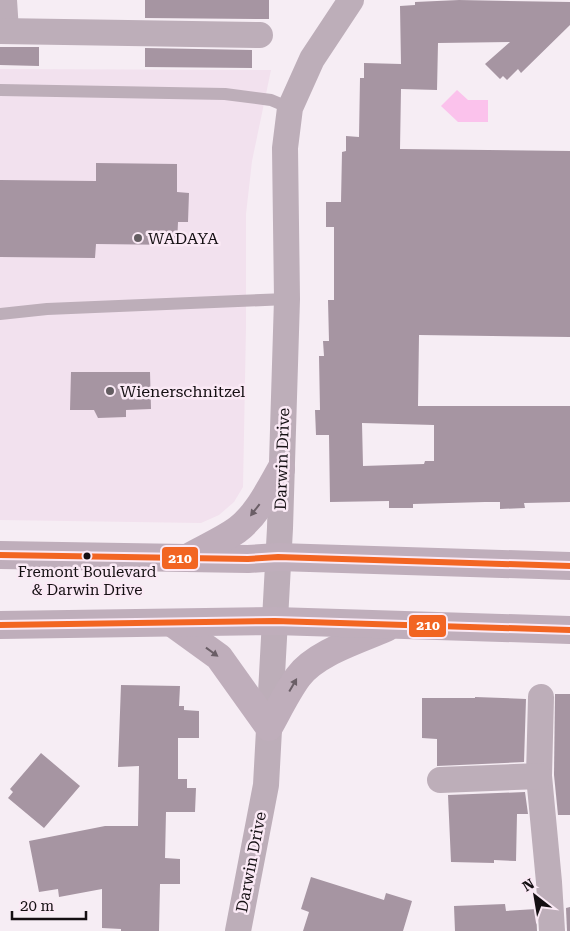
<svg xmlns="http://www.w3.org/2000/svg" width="570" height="931" font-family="'Roboto Serif',serif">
<rect width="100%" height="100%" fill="#f6edf4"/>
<path fill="#f2e1ee" d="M 0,69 L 271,70 L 252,161 L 246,214 L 246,327 L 243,487 L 234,502 L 219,515 L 201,523 L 0,520 Z"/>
<path fill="#fbc2ec" d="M 457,90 L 468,100 L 488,100 L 488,122 L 458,122 L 441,106 Z"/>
<g fill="#a695a2" fill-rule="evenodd">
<path d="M 145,0 L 269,0 L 269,19 L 145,18 Z"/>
<path d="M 459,0 L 570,2 L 570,25 L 521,73 L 518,69 L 507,80 L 503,76 L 500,79 L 485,64 L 510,42 L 438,43 L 437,90 L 401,89 L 400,149 L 570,151 L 570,337 L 419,335 L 418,406 L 570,406 L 570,502 L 524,503 L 525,508 L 500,509 L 500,502 L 485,502 L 413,504 L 413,508 L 389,508 L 389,501 L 330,502 L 329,435 L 316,435 L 315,410 L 320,410 L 319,356 L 324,356 L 323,341 L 329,341 L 328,300 L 334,300 L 334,227 L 326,227 L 326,202 L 341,202 L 342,152 L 346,151 L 346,136 L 359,137 L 360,78 L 364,78 L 364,63 L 401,64 L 400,6 L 415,5 L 415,2 ZM 362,423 L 434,425 L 434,461 L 425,461 L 424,464 L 363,466 Z"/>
<path d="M 0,47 L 39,47 L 39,66 L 0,65 Z"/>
<path d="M 145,48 L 252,50 L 252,68 L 145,67 Z"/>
<path d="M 96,163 L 177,164 L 177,192 L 189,193 L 188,222 L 178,222 L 177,245 L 96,244 L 95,258 L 0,257 L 0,180 L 96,181 Z"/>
<path d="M 71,372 L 150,372 L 151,409 L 126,410 L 126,417 L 98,418 L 94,410 L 70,410 Z"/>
<path d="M 121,685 L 180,686 L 179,706 L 184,706 L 184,710 L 199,711 L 199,738 L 178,738 L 178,779 L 187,779 L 187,788 L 196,788 L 195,812 L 166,812 L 165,858 L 180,859 L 180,884 L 160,884 L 159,931 L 121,931 L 121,929 L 102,928 L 102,889 L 59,897 L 58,889 L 39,892 L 29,841 L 105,826 L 138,826 L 139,766 L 118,767 Z"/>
<path d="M 555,694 L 570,694 L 570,815 L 558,815 L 554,775 Z"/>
<path d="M 475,697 L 526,699 L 524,762 L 437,766 L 437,739 L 422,738 L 422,698 L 475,698 Z"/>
<path d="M 41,753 L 80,786 L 44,828 L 8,798 L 13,792 L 10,789 Z"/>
<path d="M 525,792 L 528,814 L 517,814 L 516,861 L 494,860 L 494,863 L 451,862 L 448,795 Z"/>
<path d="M 311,877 L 384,900 L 386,893 L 412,901 L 403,931 L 303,931 L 309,912 L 301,909 Z"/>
<path d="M 505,904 L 506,911 L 536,909 L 537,931 L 455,931 L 454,906 Z"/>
<path d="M 570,907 L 570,931 L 567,931 L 566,908 Z"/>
</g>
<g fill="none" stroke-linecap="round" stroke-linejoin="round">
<g stroke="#bdaeb9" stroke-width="12">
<path d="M 0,90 L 225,94 L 271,100 L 290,108"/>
<path d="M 0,314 L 47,309 L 287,299"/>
</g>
<g stroke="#bdaeb9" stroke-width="26">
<path d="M 4,0 L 6,31"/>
<path d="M 0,31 L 260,35"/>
<path d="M 541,697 L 539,776 L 549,882 L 552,931"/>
<path d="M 440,780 L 539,776"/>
<path d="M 238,931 L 266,785 L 280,528 L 287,299 L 285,148 L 290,108 L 312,59 L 351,0"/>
</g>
<g stroke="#bfaebb" stroke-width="28">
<path d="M 0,555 L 248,559 L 278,557 L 570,566"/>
<path d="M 189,557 C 205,548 223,540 237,530 C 257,515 269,490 281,469"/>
<path d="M 172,623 L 219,657 L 269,727 C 278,711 287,692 298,677 C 315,653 359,640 386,628"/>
<path d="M 0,625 L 275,621 L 570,630"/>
</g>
<defs>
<g id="bus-1">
<path d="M 0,555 L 248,559 L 278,557 L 570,566"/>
<path d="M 0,625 L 275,621 L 570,630"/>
</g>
</defs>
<use href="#bus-1" stroke="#fae9f5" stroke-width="10"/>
<use href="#bus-1" stroke="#f26522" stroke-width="6"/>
</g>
<defs><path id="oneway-solid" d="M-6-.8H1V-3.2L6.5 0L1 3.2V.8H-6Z" transform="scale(1.25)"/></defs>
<g fill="#6a5e66">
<use href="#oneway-solid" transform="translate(255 510) rotate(128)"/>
<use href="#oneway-solid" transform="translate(212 652) rotate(36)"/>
<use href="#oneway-solid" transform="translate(293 685) rotate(-60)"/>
</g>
<g fill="#635d61" stroke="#fae9f5" stroke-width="2">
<circle cx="138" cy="238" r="5"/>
<circle cx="110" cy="391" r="5"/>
</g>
<circle fill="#140f12" stroke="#fae9f5" stroke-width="2" cx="87" cy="556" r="4.5"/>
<g text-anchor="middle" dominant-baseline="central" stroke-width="5" stroke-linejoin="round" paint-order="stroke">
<g font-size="15" fill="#140f12" stroke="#fae9f5">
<text x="87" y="572">Fremont Boulevard<tspan x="87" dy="18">&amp; Darwin Drive</tspan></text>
</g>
<g font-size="16" fill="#140f12" stroke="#fae9f5" text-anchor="start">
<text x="148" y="238">WADAYA</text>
<text x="120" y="391">Wienerschnitzel</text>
</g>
<g font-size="16" fill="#140f12" stroke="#fae9f5">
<text transform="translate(282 459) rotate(-88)">Darwin Drive</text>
<text transform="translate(251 862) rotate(-79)">Darwin Drive</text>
</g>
</g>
<g stroke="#fae9f5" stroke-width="2">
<rect x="161" y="546" width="38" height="24" rx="5" fill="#f26522"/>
<rect x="408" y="614" width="39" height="24" rx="5" fill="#f26522"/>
</g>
<g font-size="14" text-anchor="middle" font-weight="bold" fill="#fff">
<text x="180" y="563">210</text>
<text x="428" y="630">210</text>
</g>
<g transform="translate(535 896) rotate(329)" stroke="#fae9f5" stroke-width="4" paint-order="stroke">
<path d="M0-4L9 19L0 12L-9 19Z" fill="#140f12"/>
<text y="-8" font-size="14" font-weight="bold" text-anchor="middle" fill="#140f12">N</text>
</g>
<path d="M12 911v8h74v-8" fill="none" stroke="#140f12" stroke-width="2.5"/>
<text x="20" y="911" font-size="15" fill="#140f12" stroke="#fae9f5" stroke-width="4" paint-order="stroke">20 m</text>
</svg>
